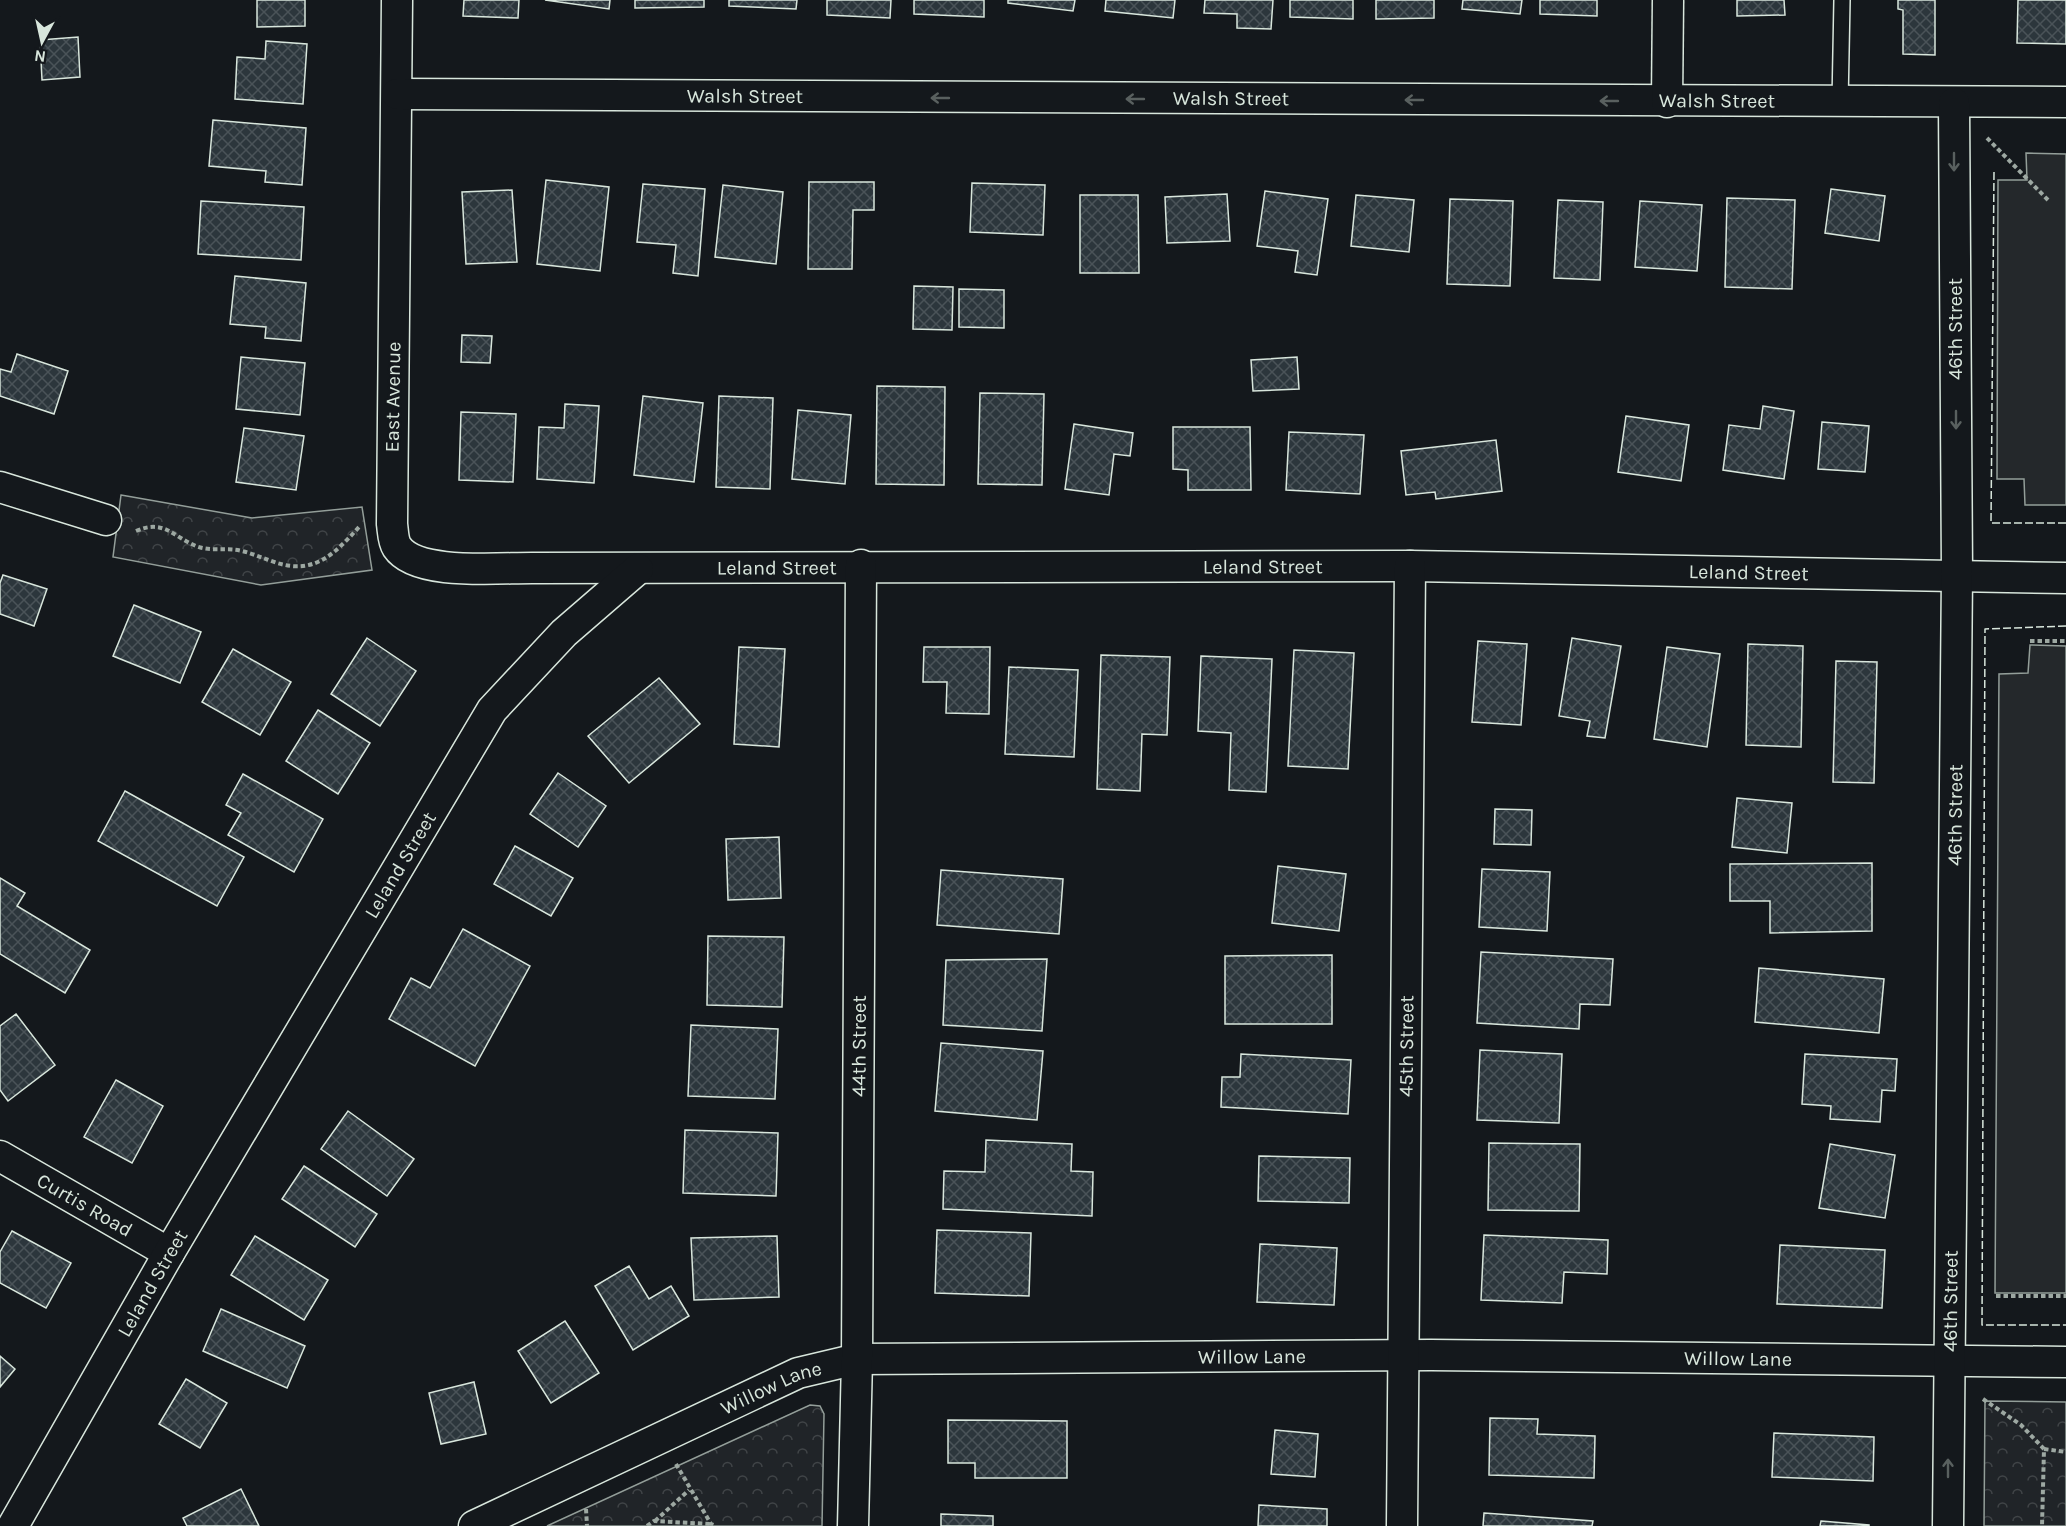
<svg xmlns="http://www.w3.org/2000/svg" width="2066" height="1526" font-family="Karla,sans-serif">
<defs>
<pattern id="park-crowns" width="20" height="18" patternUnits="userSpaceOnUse" patternTransform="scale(1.5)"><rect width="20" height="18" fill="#202428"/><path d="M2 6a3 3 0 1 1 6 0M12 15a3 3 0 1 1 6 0" fill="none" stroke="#404447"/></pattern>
<pattern id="building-cross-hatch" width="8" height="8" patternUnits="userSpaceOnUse" patternTransform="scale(1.5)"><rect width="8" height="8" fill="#2c363c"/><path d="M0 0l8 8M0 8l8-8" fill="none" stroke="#4a5358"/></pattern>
</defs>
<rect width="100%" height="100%" fill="#14181c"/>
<g fill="url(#park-crowns)" stroke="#939e99" stroke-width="1.5">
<path d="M 121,495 L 252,518 L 362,507 L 372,570 L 261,585 L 113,557 Z"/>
<path d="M 1985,1401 L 2066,1402 L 2066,1526 L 1984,1526 Z"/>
<path d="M 810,1405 L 820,1406 L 824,1414 L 822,1526 L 547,1526 Z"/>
</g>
<g fill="#24282b" stroke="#939e99" stroke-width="1.5">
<path d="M 2026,153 L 2066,154 L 2066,505 L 2025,505 L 2024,479 L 1997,479 L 1998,180 L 2027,180 Z"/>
<path d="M 2030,645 L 2066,646 L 2066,1293 L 1995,1293 L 1999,674 L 2028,673 Z"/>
</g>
<g fill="url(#building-cross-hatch)" stroke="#d8e6dc" stroke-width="1.5">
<path d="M 257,0 L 305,0 L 305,26 L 257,27 Z"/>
<path d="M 464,0 L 519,0 L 518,18 L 463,16 Z"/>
<path d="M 545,0 L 610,0 L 609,9 Z"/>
<path d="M 635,0 L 704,0 L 704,7 L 635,8 Z"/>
<path d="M 729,0 L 797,0 L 796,9 L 729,6 Z"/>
<path d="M 827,0 L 891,0 L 890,18 L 827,15 Z"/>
<path d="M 914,0 L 984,0 L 984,17 L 914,14 Z"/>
<path d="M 1008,0 L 1075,0 L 1073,11 L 1008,3 Z"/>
<path d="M 1106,0 L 1175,0 L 1173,18 L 1105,11 Z"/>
<path d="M 1205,0 L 1273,0 L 1271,29 L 1237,28 L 1237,14 L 1204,13 Z"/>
<path d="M 1290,0 L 1353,0 L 1353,19 L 1290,17 Z"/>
<path d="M 1376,0 L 1434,0 L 1434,18 L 1376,19 Z"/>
<path d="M 1463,0 L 1522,0 L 1520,14 L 1462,9 Z"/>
<path d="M 1540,0 L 1597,0 L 1597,16 L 1540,14 Z"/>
<path d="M 1737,0 L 1784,0 L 1785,15 L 1737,16 Z"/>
<path d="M 1898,0 L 1935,0 L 1935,55 L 1903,54 L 1903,10 L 1898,9 Z"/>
<path d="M 2018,0 L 2066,0 L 2066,44 L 2017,43 Z"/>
<path d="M 78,37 L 80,77 L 42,80 L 40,40 Z"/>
<path d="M 266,41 L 307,44 L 303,104 L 235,99 L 237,57 L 265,59 Z"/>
<path d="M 213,120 L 306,128 L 302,185 L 265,182 L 266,171 L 209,166 Z"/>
<path d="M 546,180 L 609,187 L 600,271 L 537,264 Z"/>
<path d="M 809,182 L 874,182 L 874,210 L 853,210 L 852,269 L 808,269 Z"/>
<path d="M 972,183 L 1045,185 L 1043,235 L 970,232 Z"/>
<path d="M 643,184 L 705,189 L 698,276 L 673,273 L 676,245 L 637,242 Z"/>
<path d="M 723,185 L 783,192 L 776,264 L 715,257 Z"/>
<path d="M 1831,189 L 1885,196 L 1879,241 L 1825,233 Z"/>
<path d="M 512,190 L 517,262 L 466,264 L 462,192 Z"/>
<path d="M 1265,191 L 1328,199 L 1317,275 L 1295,272 L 1298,251 L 1257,246 Z"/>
<path d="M 1227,194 L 1230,241 L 1167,243 L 1165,197 Z"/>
<path d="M 1080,195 L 1138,195 L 1139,273 L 1080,273 Z"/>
<path d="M 1356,195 L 1414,200 L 1409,252 L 1351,246 Z"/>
<path d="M 1727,198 L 1795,200 L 1792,289 L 1725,287 Z"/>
<path d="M 1450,199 L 1513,201 L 1510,286 L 1447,284 Z"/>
<path d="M 1558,200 L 1603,202 L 1600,280 L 1554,278 Z"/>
<path d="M 201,201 L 304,207 L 301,260 L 198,254 Z"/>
<path d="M 1640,201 L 1702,205 L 1697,271 L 1635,267 Z"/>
<path d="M 235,276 L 306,283 L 301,341 L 265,338 L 266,327 L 230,324 Z"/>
<path d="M 914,286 L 953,287 L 952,330 L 913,329 Z"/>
<path d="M 959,289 L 1004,290 L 1004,328 L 959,327 Z"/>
<path d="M 462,335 L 492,336 L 490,363 L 461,362 Z"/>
<path d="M 17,354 L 68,371 L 54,414 L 0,396 L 0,369 L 11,372 Z"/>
<path d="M 241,357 L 305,363 L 300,415 L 236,409 Z"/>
<path d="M 1297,357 L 1299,389 L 1253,391 L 1251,360 Z"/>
<path d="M 877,386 L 945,387 L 944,485 L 876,484 Z"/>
<path d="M 980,393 L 1044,394 L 1042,485 L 978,484 Z"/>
<path d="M 643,396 L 703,403 L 694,482 L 634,475 Z"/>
<path d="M 719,396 L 773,398 L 770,489 L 716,487 Z"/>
<path d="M 565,404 L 599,406 L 594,483 L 537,479 L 539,427 L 564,428 Z"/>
<path d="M 1763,406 L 1794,411 L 1784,479 L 1723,470 L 1729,425 L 1760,429 Z"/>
<path d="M 798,410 L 851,415 L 845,484 L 792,479 Z"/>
<path d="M 461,412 L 516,414 L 513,482 L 459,480 Z"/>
<path d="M 1626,416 L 1689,425 L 1681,481 L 1618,472 Z"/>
<path d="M 1822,422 L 1869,426 L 1865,472 L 1818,469 Z"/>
<path d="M 1074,424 L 1133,433 L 1130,456 L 1114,454 L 1109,495 L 1065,489 Z"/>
<path d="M 1173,427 L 1250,427 L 1251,490 L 1188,490 L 1188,470 L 1173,469 Z"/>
<path d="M 244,428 L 304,436 L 296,490 L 236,482 Z"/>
<path d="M 1289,432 L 1364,435 L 1360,494 L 1286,490 Z"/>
<path d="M 1496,440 L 1502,491 L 1436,499 L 1435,492 L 1406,495 L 1401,451 Z"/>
<path d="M 3,575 L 47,589 L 34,626 L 0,614 L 0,583 Z"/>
<path d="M 134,605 L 201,632 L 180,683 L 113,656 Z"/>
<path d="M 367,638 L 416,671 L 380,726 L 331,694 Z"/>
<path d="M 1572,638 L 1621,646 L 1605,738 L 1587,736 L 1590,721 L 1559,716 Z"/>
<path d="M 1478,641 L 1527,644 L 1521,725 L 1472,722 Z"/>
<path d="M 1748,644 L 1803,646 L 1801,747 L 1746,745 Z"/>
<path d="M 739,647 L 785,649 L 779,747 L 734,744 Z"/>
<path d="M 924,647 L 990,647 L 989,714 L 946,713 L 947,682 L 923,682 Z"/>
<path d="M 1667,647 L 1720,654 L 1707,747 L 1654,739 Z"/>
<path d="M 233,649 L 291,682 L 260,735 L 202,702 Z"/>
<path d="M 1294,650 L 1354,653 L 1348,769 L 1288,766 Z"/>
<path d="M 1101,655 L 1170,657 L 1167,735 L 1142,734 L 1140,791 L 1097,789 Z"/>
<path d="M 1201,656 L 1272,659 L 1266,792 L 1229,790 L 1231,733 L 1198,731 Z"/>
<path d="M 1836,661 L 1877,662 L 1874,783 L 1833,782 Z"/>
<path d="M 1009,667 L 1078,670 L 1074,757 L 1005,754 Z"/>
<path d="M 659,678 L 700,724 L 629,783 L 588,736 Z"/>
<path d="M 318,710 L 370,743 L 338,794 L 286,761 Z"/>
<path d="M 558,773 L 606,806 L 578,847 L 530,814 Z"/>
<path d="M 243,774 L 323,819 L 294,872 L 228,835 L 241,813 L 226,805 Z"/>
<path d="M 125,791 L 244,857 L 217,906 L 98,841 Z"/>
<path d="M 1737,798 L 1792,803 L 1787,853 L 1732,847 Z"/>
<path d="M 1495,809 L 1532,810 L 1531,845 L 1494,844 Z"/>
<path d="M 779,837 L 781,898 L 728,900 L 726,839 Z"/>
<path d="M 515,846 L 573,878 L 551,916 L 494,884 Z"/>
<path d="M 1872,863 L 1872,931 L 1770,933 L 1770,901 L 1730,901 L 1730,864 Z"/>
<path d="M 1278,866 L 1346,874 L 1339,931 L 1272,923 Z"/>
<path d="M 1482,869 L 1550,872 L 1547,931 L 1479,927 Z"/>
<path d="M 941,870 L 1063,879 L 1059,934 L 937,925 Z"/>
<path d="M 0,878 L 25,893 L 17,906 L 90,950 L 65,993 L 0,954 Z"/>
<path d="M 463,929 L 530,966 L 475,1066 L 389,1019 L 411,978 L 430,988 Z"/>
<path d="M 708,936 L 784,937 L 782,1007 L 707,1005 Z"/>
<path d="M 1481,952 L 1613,959 L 1610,1005 L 1580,1004 L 1579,1029 L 1477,1023 Z"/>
<path d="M 1332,955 L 1332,1024 L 1225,1024 L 1225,956 Z"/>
<path d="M 1047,959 L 1042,1031 L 943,1025 L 946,960 Z"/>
<path d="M 1759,968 L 1884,979 L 1879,1033 L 1755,1022 Z"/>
<path d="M 16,1014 L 55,1065 L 8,1101 L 0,1090 L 0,1026 Z"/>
<path d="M 691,1025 L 778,1029 L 775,1099 L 688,1096 Z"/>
<path d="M 941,1043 L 1043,1051 L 1037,1120 L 935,1111 Z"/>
<path d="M 1480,1050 L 1562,1054 L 1559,1123 L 1477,1120 Z"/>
<path d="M 1241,1054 L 1351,1060 L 1348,1114 L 1221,1107 L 1222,1077 L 1240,1077 Z"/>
<path d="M 1805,1054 L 1897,1059 L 1895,1091 L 1882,1090 L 1880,1122 L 1830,1119 L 1831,1106 L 1802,1104 Z"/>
<path d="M 116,1080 L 163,1106 L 132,1163 L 84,1137 Z"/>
<path d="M 348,1111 L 414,1159 L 387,1196 L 321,1149 Z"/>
<path d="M 685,1130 L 778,1133 L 776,1196 L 683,1193 Z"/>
<path d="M 986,1140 L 1072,1144 L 1071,1171 L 1093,1172 L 1092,1216 L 943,1209 L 944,1171 L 985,1172 Z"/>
<path d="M 1489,1143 L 1580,1144 L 1579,1211 L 1488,1210 Z"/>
<path d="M 1830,1144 L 1895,1155 L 1885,1218 L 1819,1208 Z"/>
<path d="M 1259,1156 L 1350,1158 L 1349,1203 L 1258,1201 Z"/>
<path d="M 304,1166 L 377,1214 L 355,1247 L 282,1199 Z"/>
<path d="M 937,1230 L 1031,1233 L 1029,1296 L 935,1293 Z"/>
<path d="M 12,1231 L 71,1263 L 46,1308 L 0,1283 L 0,1252 Z"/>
<path d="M 1484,1235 L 1608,1240 L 1607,1274 L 1564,1272 L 1562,1303 L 1481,1300 Z"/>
<path d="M 255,1236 L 328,1280 L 304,1320 L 231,1275 Z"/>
<path d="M 777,1236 L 779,1297 L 694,1300 L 691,1238 Z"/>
<path d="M 1260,1244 L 1337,1248 L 1334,1305 L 1257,1302 Z"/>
<path d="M 1780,1245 L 1885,1250 L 1882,1308 L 1777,1304 Z"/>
<path d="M 629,1266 L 649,1299 L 671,1286 L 689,1316 L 633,1350 L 595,1286 Z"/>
<path d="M 221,1309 L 305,1346 L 287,1388 L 203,1351 Z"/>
<path d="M 565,1321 L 599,1373 L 551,1403 L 518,1351 Z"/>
<path d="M 0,1356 L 15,1369 L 0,1387 Z"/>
<path d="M 186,1379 L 227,1403 L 200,1448 L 159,1424 Z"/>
<path d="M 474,1382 L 486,1434 L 441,1444 L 429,1393 Z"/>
<path d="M 1490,1418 L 1538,1419 L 1537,1434 L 1595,1436 L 1594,1478 L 1489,1475 Z"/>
<path d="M 948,1420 L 1067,1421 L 1067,1478 L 975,1478 L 975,1463 L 948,1463 Z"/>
<path d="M 1275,1430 L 1318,1434 L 1315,1477 L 1271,1474 Z"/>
<path d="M 1774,1433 L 1874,1437 L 1873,1481 L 1772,1477 Z"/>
<path d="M 241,1489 L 259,1526 L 187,1526 L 183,1518 Z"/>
<path d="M 1259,1505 L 1327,1509 L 1327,1526 L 1258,1526 Z"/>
<path d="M 1484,1513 L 1593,1521 L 1592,1526 L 1483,1526 Z"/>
<path d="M 941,1514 L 993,1516 L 993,1526 L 941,1526 Z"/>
<path d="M 1821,1521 L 1869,1525 L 1869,1526 L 1820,1526 Z"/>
</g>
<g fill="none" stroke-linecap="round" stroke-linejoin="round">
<defs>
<path id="lane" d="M 1840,103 L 1842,0"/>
<g id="street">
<path id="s1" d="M 397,0 L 392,524 C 393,531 393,541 397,547 C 417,577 503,567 537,568 L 1410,566 L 2066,578"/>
<path id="s2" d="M 397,94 L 2066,102"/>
<path d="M 1667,102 L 1668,0"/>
<path d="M 0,487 L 106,520"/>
<path id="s3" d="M 0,1156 L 169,1253"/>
<path id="s4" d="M 13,1526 L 169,1253 L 492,710 L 564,633 L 638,569"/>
<path id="s5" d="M 474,1526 L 798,1373 L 857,1359 L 1431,1355 L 2066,1362"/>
<path id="s6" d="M 853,1526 L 857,1359 L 861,565"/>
<path id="s7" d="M 1402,1526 L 1410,566"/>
<path id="s8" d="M 1948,1526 L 1957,574 L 1954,103"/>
</g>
</defs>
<use href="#lane" stroke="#d8e6dc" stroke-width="18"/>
<use href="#street" stroke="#d8e6dc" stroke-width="33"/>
<g stroke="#9da8a2" stroke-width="4" stroke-dasharray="4.5 3" stroke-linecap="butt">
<path d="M 1987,138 L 2048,200"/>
<path d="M 136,531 C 164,519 172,536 196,546 C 211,552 226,547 242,551 C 254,554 265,559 277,563 C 316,575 336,552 360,526"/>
<path d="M 2030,641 L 2066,641"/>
<path d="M 1996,1296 L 2066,1296"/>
<path d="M 1983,1399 L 2021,1425 L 2044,1449 L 2042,1526"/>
<path d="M 2044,1449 L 2066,1452"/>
<path d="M 676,1464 L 711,1524 L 716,1526"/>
<path d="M 586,1509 L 587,1526"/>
<path d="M 655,1521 L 689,1490"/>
<path d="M 647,1526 L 654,1521 L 710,1524"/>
</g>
<use href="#lane" stroke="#14181c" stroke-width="15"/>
<use href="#street" stroke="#14181c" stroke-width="30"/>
<g stroke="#d8e6dc" stroke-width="1.5" stroke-dasharray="8 3" stroke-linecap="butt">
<path d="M 1994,172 L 1991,523 L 2066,523"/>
<path d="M 2066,626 L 1985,629 L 1982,1325 L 2066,1325"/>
</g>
</g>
<defs><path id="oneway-shaft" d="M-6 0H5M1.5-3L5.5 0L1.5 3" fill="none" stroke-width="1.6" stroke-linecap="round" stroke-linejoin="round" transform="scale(1.5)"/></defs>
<g stroke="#59605f">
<use href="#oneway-shaft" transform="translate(940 98) rotate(-180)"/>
<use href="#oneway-shaft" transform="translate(1135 99) rotate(-180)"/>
<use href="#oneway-shaft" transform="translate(1414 100) rotate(-180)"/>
<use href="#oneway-shaft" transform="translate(1609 101) rotate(-180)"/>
<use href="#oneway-shaft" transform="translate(1954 162) rotate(90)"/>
<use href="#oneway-shaft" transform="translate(1956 420) rotate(90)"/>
<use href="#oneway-shaft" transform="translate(1948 1468) rotate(-90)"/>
</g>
<g text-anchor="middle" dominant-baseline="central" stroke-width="4.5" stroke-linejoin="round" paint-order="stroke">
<g font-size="20" fill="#d8e6dc" stroke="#14181c">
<text stroke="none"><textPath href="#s2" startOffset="348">Walsh Street</textPath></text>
<text stroke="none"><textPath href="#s2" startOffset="834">Walsh Street</textPath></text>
<text stroke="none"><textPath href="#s2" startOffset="1320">Walsh Street</textPath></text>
<text transform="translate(1955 329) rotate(-90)">46th Street</text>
<text transform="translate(393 397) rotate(-89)">East Avenue</text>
<text stroke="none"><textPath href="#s1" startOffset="1419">Leland Street</textPath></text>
<text stroke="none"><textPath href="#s1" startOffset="933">Leland Street</textPath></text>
<text stroke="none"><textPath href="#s1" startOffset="1905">Leland Street</textPath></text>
<text stroke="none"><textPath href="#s8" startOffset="711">46th Street</textPath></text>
<text stroke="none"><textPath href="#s4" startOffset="766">Leland Street</textPath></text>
<text stroke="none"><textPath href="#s6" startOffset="480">44th Street</textPath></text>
<text stroke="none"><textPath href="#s7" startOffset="480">45th Street</textPath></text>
<text stroke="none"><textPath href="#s3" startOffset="98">Curtis Road</textPath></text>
<text stroke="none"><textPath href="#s4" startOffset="280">Leland Street</textPath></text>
<text stroke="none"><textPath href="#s8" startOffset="225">46th Street</textPath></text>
<text stroke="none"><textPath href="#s5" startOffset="814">Willow Lane</textPath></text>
<text stroke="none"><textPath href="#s5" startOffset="1300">Willow Lane</textPath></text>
<text stroke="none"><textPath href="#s5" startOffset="328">Willow Lane</textPath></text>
</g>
</g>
<g transform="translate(42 42) rotate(188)" stroke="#14181c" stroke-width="4.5" paint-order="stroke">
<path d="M0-4.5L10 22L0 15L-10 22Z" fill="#d8e6dc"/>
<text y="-9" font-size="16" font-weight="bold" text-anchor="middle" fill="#d8e6dc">N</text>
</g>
</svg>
